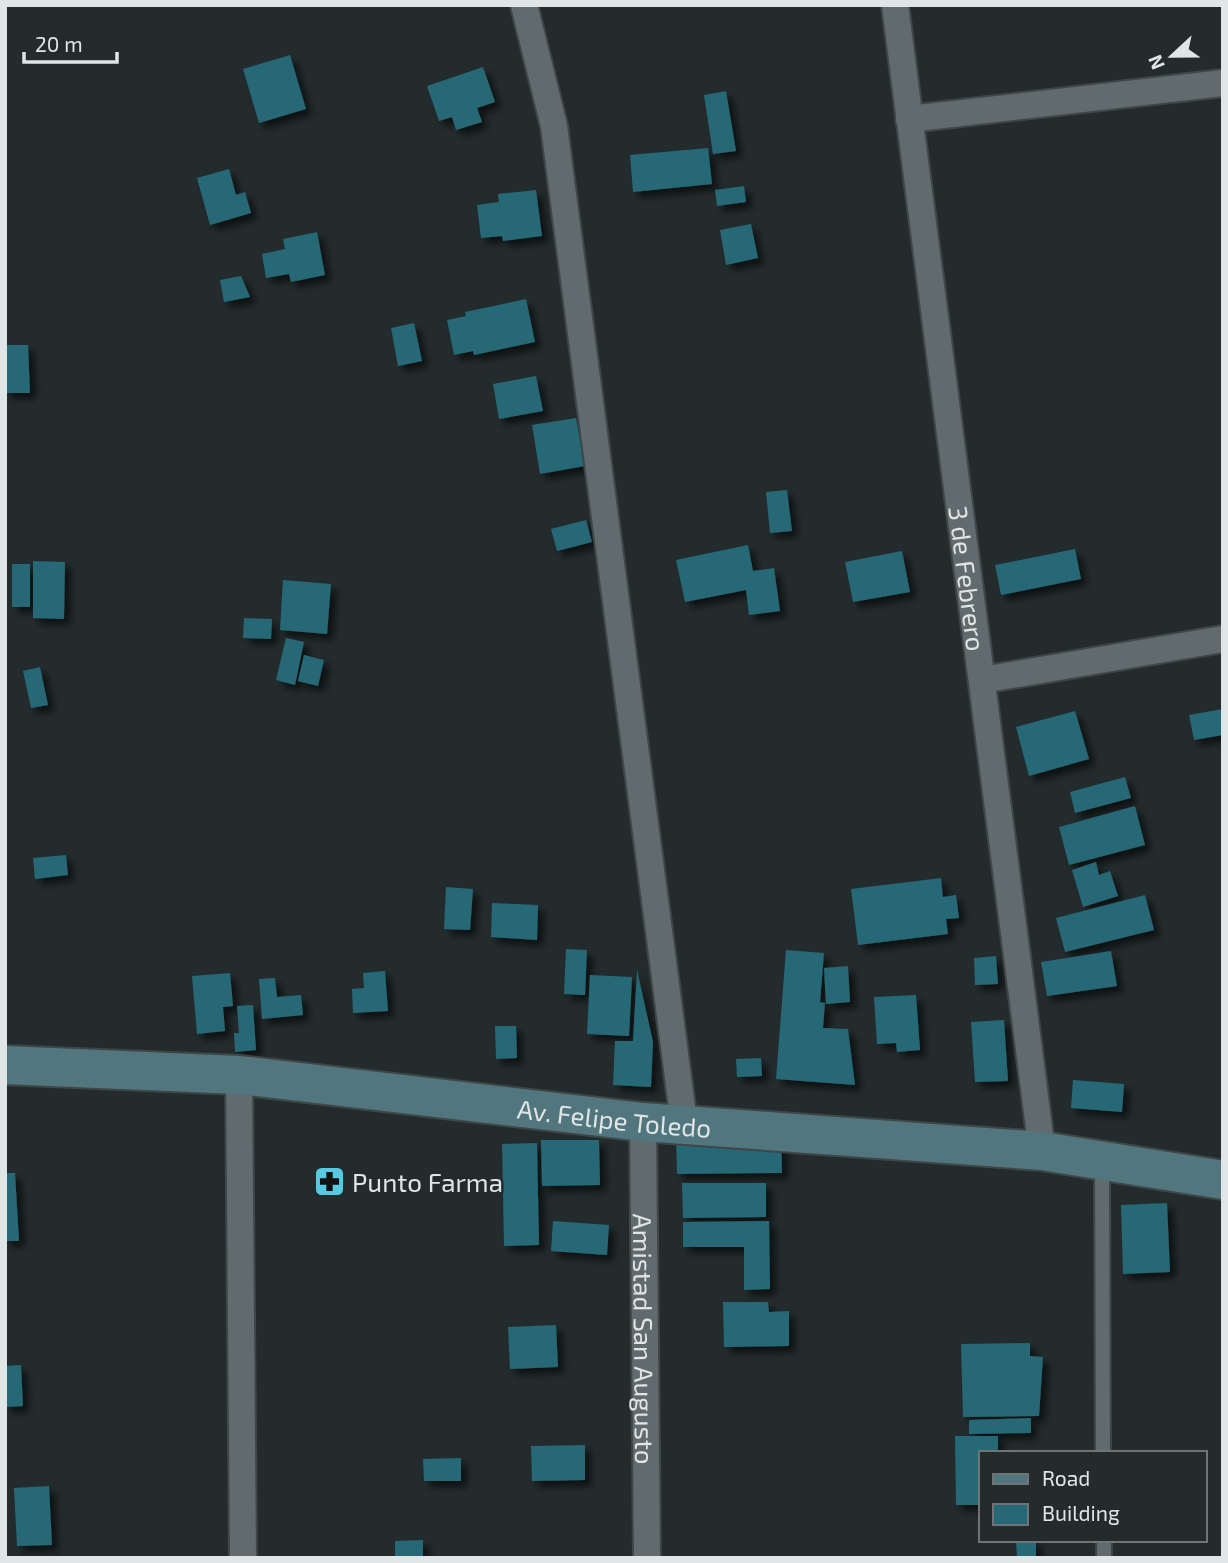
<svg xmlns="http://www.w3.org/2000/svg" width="1228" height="1563" font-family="'Exo 2',sans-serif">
<defs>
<filter id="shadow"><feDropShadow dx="6" dy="6" stdDeviation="3.5" flood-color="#0009"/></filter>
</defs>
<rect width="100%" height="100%" fill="#232b2d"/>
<g fill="#266876" filter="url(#shadow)">
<path d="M 290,55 L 306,109 L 259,123 L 243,69 Z"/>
<path d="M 483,67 L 495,102 L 477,108 L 482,122 L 456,130 L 452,117 L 439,121 L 427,86 Z"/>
<path d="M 726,91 L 736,151 L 713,154 L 704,95 Z"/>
<path d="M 708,148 L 712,184 L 633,192 L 630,155 Z"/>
<path d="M 229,169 L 236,195 L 245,192 L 251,213 L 210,225 L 197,178 Z"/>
<path d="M 744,186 L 746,202 L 717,206 L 715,190 Z"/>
<path d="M 536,190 L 542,236 L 503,241 L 502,236 L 481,238 L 477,205 L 499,202 L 498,194 Z"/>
<path d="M 751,224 L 758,258 L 726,265 L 720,230 Z"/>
<path d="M 317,232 L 325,275 L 291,282 L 289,274 L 266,278 L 262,254 L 285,249 L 283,239 Z"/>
<path d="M 241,276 L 250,297 L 224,302 L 220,280 Z"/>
<path d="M 526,299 L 535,342 L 474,355 L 473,351 L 454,355 L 447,320 L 466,316 L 465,312 Z"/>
<path d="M 414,323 L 422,361 L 398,366 L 391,328 Z"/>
<path d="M 5,345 L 28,345 L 30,393 L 5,393 Z"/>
<path d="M 536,376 L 543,411 L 499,419 L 493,384 Z"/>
<path d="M 576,418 L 585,466 L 540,474 L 532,425 Z"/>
<path d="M 787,490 L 792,531 L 770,533 L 766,492 Z"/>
<path d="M 586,520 L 592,542 L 557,551 L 551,529 Z"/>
<path d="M 748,545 L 753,571 L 774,568 L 780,611 L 749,615 L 746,590 L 685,602 L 676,560 Z"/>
<path d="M 1075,549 L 1081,579 L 1001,595 L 995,565 Z"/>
<path d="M 902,551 L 910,592 L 853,602 L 845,562 Z"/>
<path d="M 33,561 L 65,562 L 64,619 L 33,618 Z"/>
<rect x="12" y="564" width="18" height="43"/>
<path d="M 283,580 L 331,584 L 327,634 L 280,630 Z"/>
<path d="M 244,618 L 272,619 L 271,639 L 243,638 Z"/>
<path d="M 286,638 L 304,642 L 295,685 L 276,680 Z"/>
<path d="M 304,655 L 324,660 L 318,686 L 298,681 Z"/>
<path d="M 40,667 L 48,705 L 31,708 L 23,671 Z"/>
<path d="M 1223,709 L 1223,735 L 1194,740 L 1189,715 Z"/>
<path d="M 1075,711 L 1089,759 L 1029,776 L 1016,727 Z"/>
<path d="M 1125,777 L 1131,798 L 1075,813 L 1070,792 Z"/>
<path d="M 1135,806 L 1145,845 L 1069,865 L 1059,827 Z"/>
<path d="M 66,855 L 68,875 L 35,879 L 33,858 Z"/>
<path d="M 1096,862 L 1099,875 L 1110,871 L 1118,896 L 1083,907 L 1072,870 Z"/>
<path d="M 941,878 L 943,897 L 956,895 L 959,918 L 946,919 L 948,934 L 858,945 L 851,889 Z"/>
<path d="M 446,887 L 473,889 L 470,930 L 444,929 Z"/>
<path d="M 1145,895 L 1154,930 L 1065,952 L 1056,918 Z"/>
<path d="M 492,903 L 538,905 L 537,940 L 491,937 Z"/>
<path d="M 566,949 L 587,950 L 585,995 L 564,994 Z"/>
<path d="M 786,950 L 824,953 L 820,1002 L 825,1003 L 823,1028 L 848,1029 L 855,1085 L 776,1079 Z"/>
<path d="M 1111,951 L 1117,986 L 1047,996 L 1041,962 Z"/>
<path d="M 996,956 L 998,984 L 975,985 L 974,958 Z"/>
<path d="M 848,966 L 850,1002 L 826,1004 L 824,968 Z"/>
<path d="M 637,970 L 653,1042 L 651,1087 L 613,1085 L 615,1041 L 633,1041 Z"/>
<path d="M 385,971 L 388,1011 L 353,1013 L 352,989 L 364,988 L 363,973 Z"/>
<path d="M 230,973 L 233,1006 L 223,1007 L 225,1031 L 197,1034 L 192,976 Z"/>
<path d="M 590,975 L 632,977 L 629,1036 L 587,1034 Z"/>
<path d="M 275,978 L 277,997 L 301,995 L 303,1015 L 262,1019 L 259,979 Z"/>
<path d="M 916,995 L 920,1050 L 897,1052 L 896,1043 L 877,1044 L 874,997 Z"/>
<path d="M 253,1005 L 256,1050 L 235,1052 L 234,1033 L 239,1033 L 237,1006 Z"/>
<path d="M 1004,1020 L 1008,1081 L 975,1082 L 971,1022 Z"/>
<path d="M 495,1026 L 516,1026 L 517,1058 L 496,1059 Z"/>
<path d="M 761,1058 L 762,1076 L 737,1077 L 736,1059 Z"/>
<path d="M 1073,1080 L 1124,1084 L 1122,1112 L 1071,1108 Z"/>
<path d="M 781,1135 L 782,1173 L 677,1174 L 676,1136 Z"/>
<path d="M 541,1140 L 599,1140 L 600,1185 L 542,1186 Z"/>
<path d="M 537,1143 L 539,1245 L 504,1246 L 502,1144 Z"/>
<path d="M 5,1173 L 15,1173 L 19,1241 L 5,1241 Z"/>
<path d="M 682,1183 L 766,1183 L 766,1217 L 683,1218 Z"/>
<path d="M 1167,1203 L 1170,1272 L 1123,1274 L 1121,1205 Z"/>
<path d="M 553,1221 L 609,1225 L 607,1255 L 551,1251 Z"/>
<path d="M 769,1221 L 770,1289 L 744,1290 L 744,1247 L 683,1247 L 683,1222 Z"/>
<path d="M 723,1302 L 768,1302 L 769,1312 L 789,1311 L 789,1346 L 724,1347 Z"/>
<path d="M 556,1325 L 558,1367 L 510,1369 L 508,1327 Z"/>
<path d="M 1030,1343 L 1030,1356 L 1043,1357 L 1039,1416 L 963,1417 L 961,1344 Z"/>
<path d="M 21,1365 L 23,1406 L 5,1407 L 5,1366 Z"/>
<path d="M 1031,1418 L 1031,1433 L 969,1434 L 969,1420 Z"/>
<path d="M 955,1436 L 998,1436 L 998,1453 L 981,1453 L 981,1505 L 956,1505 Z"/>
<path d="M 585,1445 L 585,1480 L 532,1481 L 531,1446 Z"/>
<path d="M 461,1458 L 461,1481 L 424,1481 L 423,1459 Z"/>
<path d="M 49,1486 L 52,1545 L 17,1546 L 14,1488 Z"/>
<path d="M 423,1540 L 423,1558 L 395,1558 L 395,1541 Z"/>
<path d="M 1016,1540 L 1036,1540 L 1036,1558 L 1017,1558 Z"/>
</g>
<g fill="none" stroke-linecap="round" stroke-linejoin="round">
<defs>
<g id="service">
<path d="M 1102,1164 L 1103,1453"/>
<path d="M 1104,1540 L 1104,1558"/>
</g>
<g id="minor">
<path d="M 524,5 L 554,126 L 684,1123"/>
<path id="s1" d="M 895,5 L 1042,1151"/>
<path d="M 909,119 L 1223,83"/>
<path d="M 982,680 L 1223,639"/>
<path d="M 239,1075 L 243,1558"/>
<path id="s2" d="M 643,1122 L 647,1558"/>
</g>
<g id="secondary">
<path id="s3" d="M 5,1065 L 239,1075 L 643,1122 L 1042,1151 L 1223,1180"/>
</g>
</defs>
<use href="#service" stroke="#3f4648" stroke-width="18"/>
<use href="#minor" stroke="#3f4648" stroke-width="30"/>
<use href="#secondary" stroke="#3f4648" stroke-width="42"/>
<use href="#service" stroke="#616a6d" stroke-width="14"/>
<use href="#minor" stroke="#616a6d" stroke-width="26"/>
<use href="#secondary" stroke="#52767e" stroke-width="38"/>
</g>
<defs>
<symbol id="pharmacy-square" viewBox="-11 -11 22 22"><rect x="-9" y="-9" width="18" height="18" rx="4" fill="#57c9e1" stroke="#232b2d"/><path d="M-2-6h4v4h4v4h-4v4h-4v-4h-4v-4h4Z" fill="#111"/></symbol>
</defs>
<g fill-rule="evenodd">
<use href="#pharmacy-square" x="312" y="1164" width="35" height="35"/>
</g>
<g text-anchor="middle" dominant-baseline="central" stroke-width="5" stroke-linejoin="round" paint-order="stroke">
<g font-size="26" fill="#e0e5e6" stroke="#232b2d">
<text stroke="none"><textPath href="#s1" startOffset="578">3 de Febrero</textPath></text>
<text stroke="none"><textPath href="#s3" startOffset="612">Av. Felipe Toledo</textPath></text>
<text stroke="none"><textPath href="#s2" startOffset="217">Amistad San Augusto</textPath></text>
</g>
<g font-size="26" fill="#e0e5e6" stroke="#232b2d" text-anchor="start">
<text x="352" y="1181">Punto Farma</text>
</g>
</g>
<rect width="1228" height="1563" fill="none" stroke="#e0e5e6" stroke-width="14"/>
<rect x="979" y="1451" width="228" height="91" fill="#232b2d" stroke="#6f7577" stroke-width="2"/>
<rect x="993" y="1474" width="35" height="10" fill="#52767e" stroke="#6f7577" stroke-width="2"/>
<text x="1042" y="1486" font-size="21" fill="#e0e5e6">Road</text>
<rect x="993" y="1504" width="35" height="21" fill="#266876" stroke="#6f7577" stroke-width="2"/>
<text x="1042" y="1521" font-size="21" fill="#e0e5e6">Building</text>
<g transform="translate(1172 56) rotate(248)" stroke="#232b2d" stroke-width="5" paint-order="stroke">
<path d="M0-5L12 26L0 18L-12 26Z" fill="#e0e5e6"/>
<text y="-10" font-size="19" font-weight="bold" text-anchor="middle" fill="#e0e5e6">N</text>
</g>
<path d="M24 52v10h93v-10" fill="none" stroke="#e0e5e6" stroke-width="3.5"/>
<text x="35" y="52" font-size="21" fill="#e0e5e6" stroke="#232b2d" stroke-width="5" paint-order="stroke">20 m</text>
</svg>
